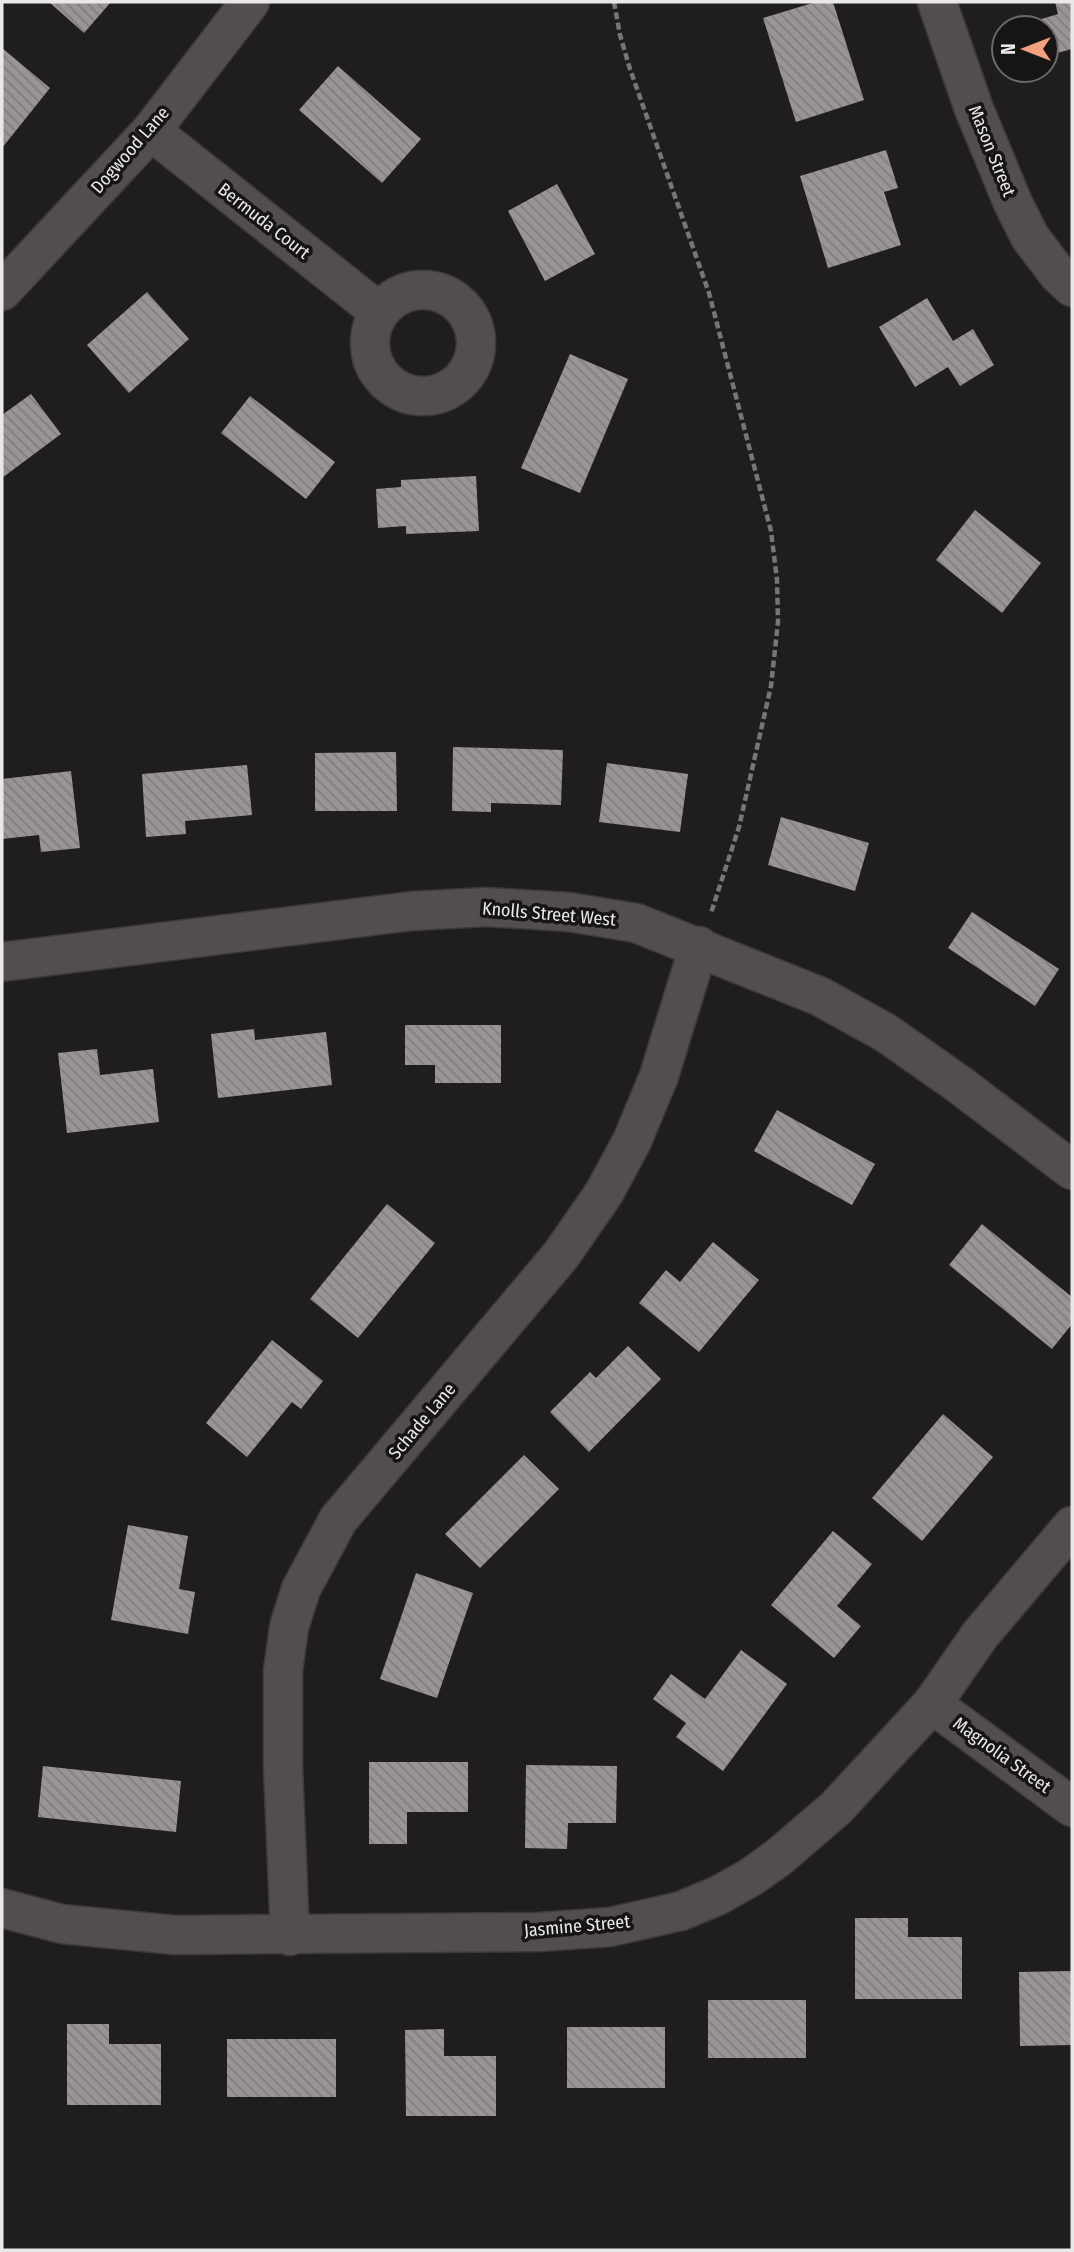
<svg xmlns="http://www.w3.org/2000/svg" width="1074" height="2252" font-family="'Fira Sans Condensed',sans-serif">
<defs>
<pattern id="building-back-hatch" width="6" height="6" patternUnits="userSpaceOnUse" patternTransform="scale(1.75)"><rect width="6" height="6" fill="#999595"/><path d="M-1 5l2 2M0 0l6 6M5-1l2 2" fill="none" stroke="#807d7d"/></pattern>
</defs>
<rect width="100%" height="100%" fill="#201e1d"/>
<g fill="url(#building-back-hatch)">
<path d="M 49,2 L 111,2 L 84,33 Z"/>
<path d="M 816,2 L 833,2 L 864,100 L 796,122 L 763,18 Z"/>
<path d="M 1055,2 L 1072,2 L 1072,49 L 1046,56 L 1046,28 L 1037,28 L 1035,21 L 1058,14 Z"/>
<path d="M 2,48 L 50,88 L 2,148 Z"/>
<path d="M 338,66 L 421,139 L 382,183 L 299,110 Z"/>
<path d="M 886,150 L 898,188 L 884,192 L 901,245 L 828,268 L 800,176 Z"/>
<path d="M 557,184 L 595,254 L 545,281 L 508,211 Z"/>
<path d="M 147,292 L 189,339 L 129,393 L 87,345 Z"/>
<path d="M 927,298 L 953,341 L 973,329 L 994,365 L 960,386 L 948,367 L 915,387 L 879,327 Z"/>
<path d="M 570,354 L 628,379 L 580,493 L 521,468 Z"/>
<path d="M 31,394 L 61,434 L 2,478 L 2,415 Z"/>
<path d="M 250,396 L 335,462 L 306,499 L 221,433 Z"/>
<path d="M 476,476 L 479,531 L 406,534 L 406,526 L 378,528 L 376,489 L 401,487 L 401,480 Z"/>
<path d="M 975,510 L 1041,563 L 1002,613 L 936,560 Z"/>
<path d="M 453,747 L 563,750 L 561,805 L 491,803 L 491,812 L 452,811 Z"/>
<path d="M 396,752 L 397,811 L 315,811 L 315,753 Z"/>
<path d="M 607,763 L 688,774 L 680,832 L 599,822 Z"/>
<path d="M 247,765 L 252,815 L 185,821 L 186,834 L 146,837 L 142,774 Z"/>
<path d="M 71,771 L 80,848 L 41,852 L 39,835 L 2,839 L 2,779 Z"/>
<path d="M 781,817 L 869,843 L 855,891 L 768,865 Z"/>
<path d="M 972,912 L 1059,969 L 1035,1006 L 948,948 Z"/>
<path d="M 405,1025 L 501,1025 L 501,1083 L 435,1083 L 435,1065 L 405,1065 Z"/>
<path d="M 254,1029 L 255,1040 L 326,1032 L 332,1085 L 218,1098 L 211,1034 Z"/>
<path d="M 97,1049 L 100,1075 L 153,1069 L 159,1122 L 67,1133 L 58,1053 Z"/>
<path d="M 777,1110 L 875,1164 L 852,1205 L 754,1151 Z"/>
<path d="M 387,1204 L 435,1243 L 358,1338 L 310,1299 Z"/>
<path d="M 982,1224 L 1072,1297 L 1072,1324 L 1052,1349 L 949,1265 Z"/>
<path d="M 713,1242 L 759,1280 L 699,1352 L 639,1303 L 666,1270 L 680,1282 Z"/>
<path d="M 272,1340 L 323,1381 L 301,1409 L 292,1402 L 247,1457 L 206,1423 Z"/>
<path d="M 628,1346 L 661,1379 L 589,1452 L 550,1412 L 590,1372 L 596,1378 Z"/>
<path d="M 943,1414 L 993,1457 L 922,1541 L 872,1498 Z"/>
<path d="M 524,1455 L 559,1489 L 480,1568 L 445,1534 Z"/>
<path d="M 128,1525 L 188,1536 L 179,1589 L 195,1592 L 188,1634 L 111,1620 Z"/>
<path d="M 833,1531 L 872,1564 L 837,1606 L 861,1626 L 834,1658 L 771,1605 Z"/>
<path d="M 416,1573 L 473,1593 L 437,1698 L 380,1679 Z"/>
<path d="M 741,1650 L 787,1684 L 723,1771 L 676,1737 L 686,1723 L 653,1699 L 671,1674 L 705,1699 Z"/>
<path d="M 369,1762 L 468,1762 L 468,1812 L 407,1812 L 407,1844 L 369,1844 Z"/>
<path d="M 526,1765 L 617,1766 L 616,1823 L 568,1823 L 567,1849 L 525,1848 Z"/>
<path d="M 43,1766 L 181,1781 L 176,1832 L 38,1817 Z"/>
<path d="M 855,1918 L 908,1918 L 908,1937 L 962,1937 L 962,1999 L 855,1999 Z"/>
<path d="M 1072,1971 L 1072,2045 L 1020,2046 L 1019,1972 Z"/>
<rect x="708" y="2000" width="98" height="58"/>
<path d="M 67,2024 L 109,2024 L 109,2044 L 161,2044 L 161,2105 L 67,2105 Z"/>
<rect x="567" y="2027" width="98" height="61"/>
<path d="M 444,2029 L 444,2056 L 496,2056 L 496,2116 L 406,2116 L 405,2030 Z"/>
<rect x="227" y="2039" width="109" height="58"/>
</g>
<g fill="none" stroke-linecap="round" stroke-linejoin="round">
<defs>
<g id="minor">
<path d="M 937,2 L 974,109 L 1013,203 L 1030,237 L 1058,274 L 1072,287"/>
<path d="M 151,131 L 378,311"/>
<circle cx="423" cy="343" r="53"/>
<path d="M 2,291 L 151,131 L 250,2"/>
<path d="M 2,962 L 412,911 L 486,907 L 569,912 L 636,923 L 819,996 L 886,1033 L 960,1085 L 1072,1170"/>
<path d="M 932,1704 L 1072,1807"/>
<path d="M 2,1908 L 62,1924 L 175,1935 L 539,1932 L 610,1927 L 681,1911 L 719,1895 L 751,1877 L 779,1857 L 836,1808 L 932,1704 L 980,1635 L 1072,1526"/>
<path d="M 290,1936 L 283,1766 L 283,1671 L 289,1627 L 301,1589 L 338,1520 L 561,1255 L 604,1193 L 632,1141 L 659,1076 L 699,946"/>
</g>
</defs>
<use href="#minor" stroke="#3b3a38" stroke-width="41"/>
<path stroke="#777675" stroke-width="4.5" stroke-dasharray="7 3.5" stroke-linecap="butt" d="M 614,2 L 620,35 L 630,69 L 709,293 L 771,531 L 777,580 L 778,622 L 771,686 L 739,827 L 711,913"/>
<use href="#minor" stroke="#514e4d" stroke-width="38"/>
</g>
<g text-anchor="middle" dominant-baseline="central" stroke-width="7" stroke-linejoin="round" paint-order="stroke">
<g font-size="18" fill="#eae9e8" stroke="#171514">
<text transform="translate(130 150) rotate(-49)">Dogwood Lane</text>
<text transform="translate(992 151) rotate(68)">Mason Street</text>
<text transform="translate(264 221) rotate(38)">Bermuda Court</text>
<text transform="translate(549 914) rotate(5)">Knolls Street West</text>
<text transform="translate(422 1421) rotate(-50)">Schade Lane</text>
<text transform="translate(1002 1755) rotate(36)">Magnolia Street</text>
<text transform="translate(577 1926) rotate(-5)">Jasmine Street</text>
</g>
</g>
<rect width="1074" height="2252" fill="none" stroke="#eae9e8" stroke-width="7"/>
<g transform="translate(1025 49) rotate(270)"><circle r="33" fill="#171514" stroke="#6b6a69" stroke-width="2"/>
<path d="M0-5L12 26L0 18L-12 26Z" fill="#f1a17d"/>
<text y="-10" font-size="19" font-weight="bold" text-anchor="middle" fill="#eae9e8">N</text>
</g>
</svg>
